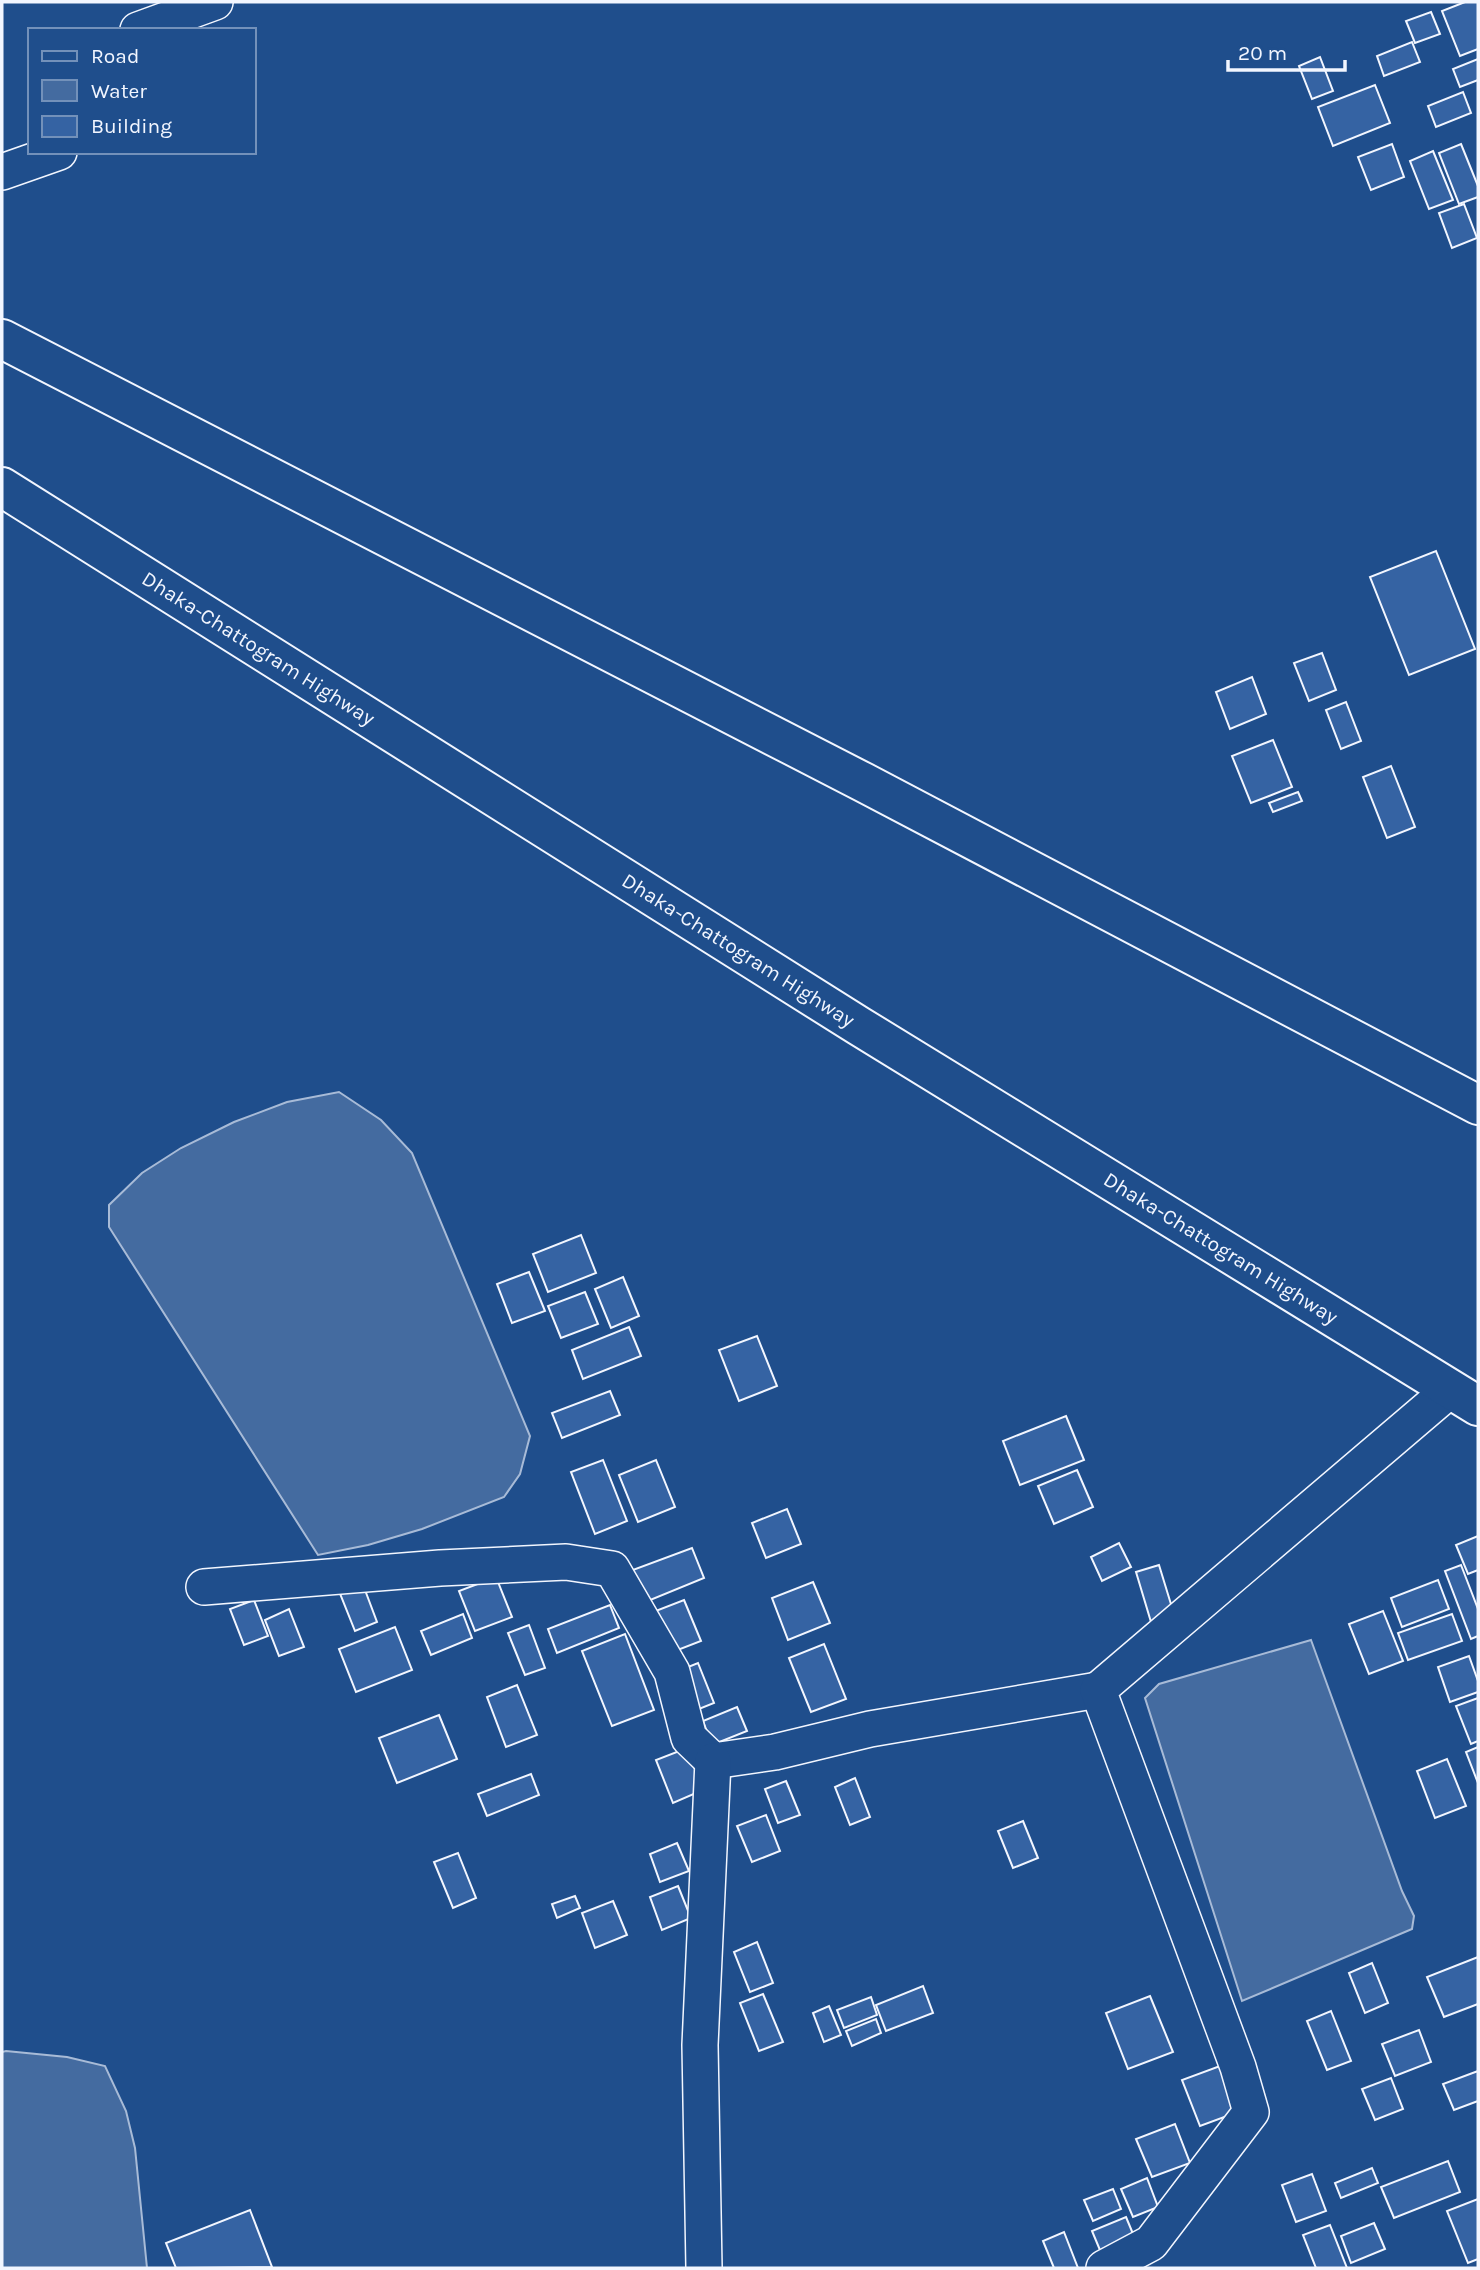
<svg xmlns="http://www.w3.org/2000/svg" width="1480" height="2270" font-family="Karla,sans-serif">
<rect width="100%" height="100%" fill="#1f4e8c"/>
<g fill="#446ba0" stroke="#a8bbd7" stroke-width="2">
<path d="M 339,1092 L 381,1120 L 412,1153 L 530,1436 L 520,1474 L 504,1497 L 422,1529 L 368,1545 L 318,1555 L 109,1227 L 109,1205 L 142,1173 L 181,1148 L 234,1122 L 287,1102 Z"/>
<path d="M 1311,1640 L 1402,1891 L 1414,1916 L 1412,1929 L 1242,2001 L 1145,1698 L 1159,1684 Z"/>
<path d="M 6,2051 L 67,2057 L 105,2066 L 126,2111 L 135,2148 L 147,2268 L 2,2268 L 2,2052 Z"/>
</g>
<g fill="#3563a3" stroke="#f2f6ff" stroke-width="2">
<path d="M 1465,2 L 1478,2 L 1478,49 L 1460,56 L 1442,11 Z"/>
<path d="M 1431,12 L 1440,34 L 1415,43 L 1406,21 Z"/>
<path d="M 1412,42 L 1420,62 L 1384,76 L 1377,56 Z"/>
<path d="M 1320,57 L 1333,91 L 1312,99 L 1299,66 Z"/>
<path d="M 1478,59 L 1478,80 L 1460,87 L 1453,69 Z"/>
<path d="M 1375,85 L 1390,123 L 1333,146 L 1318,107 Z"/>
<path d="M 1463,92 L 1471,113 L 1436,127 L 1428,106 Z"/>
<path d="M 1392,144 L 1404,177 L 1371,190 L 1358,157 Z"/>
<path d="M 1461,144 L 1478,186 L 1478,197 L 1459,204 L 1439,153 Z"/>
<path d="M 1433,151 L 1453,200 L 1429,209 L 1410,161 Z"/>
<path d="M 1464,204 L 1477,238 L 1452,248 L 1439,213 Z"/>
<path d="M 1436,551 L 1475,649 L 1409,675 L 1370,577 Z"/>
<path d="M 1322,653 L 1336,690 L 1309,701 L 1294,663 Z"/>
<path d="M 1252,677 L 1266,714 L 1230,729 L 1216,692 Z"/>
<path d="M 1346,702 L 1361,741 L 1341,749 L 1326,710 Z"/>
<path d="M 1273,740 L 1292,787 L 1251,803 L 1232,756 Z"/>
<path d="M 1391,766 L 1415,827 L 1387,838 L 1363,777 Z"/>
<path d="M 1298,792 L 1302,801 L 1273,812 L 1269,803 Z"/>
<path d="M 581,1235 L 596,1273 L 548,1292 L 533,1254 Z"/>
<path d="M 529,1272 L 545,1311 L 512,1323 L 497,1284 Z"/>
<path d="M 623,1277 L 639,1316 L 611,1328 L 595,1289 Z"/>
<path d="M 585,1292 L 598,1324 L 561,1338 L 548,1306 Z"/>
<path d="M 629,1327 L 641,1356 L 583,1379 L 572,1350 Z"/>
<path d="M 757,1336 L 777,1386 L 739,1401 L 719,1350 Z"/>
<path d="M 610,1391 L 620,1415 L 562,1438 L 552,1413 Z"/>
<path d="M 1066,1416 L 1084,1460 L 1020,1485 L 1003,1441 Z"/>
<path d="M 603,1460 L 627,1521 L 595,1534 L 571,1472 Z"/>
<path d="M 656,1460 L 675,1507 L 638,1522 L 619,1475 Z"/>
<path d="M 1077,1470 L 1093,1507 L 1054,1524 L 1038,1486 Z"/>
<path d="M 787,1509 L 801,1544 L 766,1558 L 752,1523 Z"/>
<path d="M 1478,1536 L 1478,1570 L 1468,1574 L 1456,1545 Z"/>
<path d="M 1119,1543 L 1131,1567 L 1102,1581 L 1091,1557 Z"/>
<path d="M 692,1548 L 704,1578 L 643,1603 L 630,1571 Z"/>
<path d="M 1159,1565 L 1174,1614 L 1151,1622 L 1136,1572 Z"/>
<path d="M 1461,1565 L 1478,1609 L 1478,1636 L 1471,1639 L 1445,1571 Z"/>
<path d="M 496,1577 L 512,1617 L 475,1631 L 459,1591 Z"/>
<path d="M 1438,1580 L 1449,1609 L 1402,1627 L 1391,1598 Z"/>
<path d="M 362,1582 L 377,1622 L 355,1631 L 339,1591 Z"/>
<path d="M 813,1582 L 830,1623 L 788,1640 L 772,1598 Z"/>
<path d="M 254,1600 L 268,1636 L 244,1645 L 230,1609 Z"/>
<path d="M 684,1600 L 701,1641 L 670,1653 L 653,1612 Z"/>
<path d="M 610,1605 L 619,1628 L 557,1653 L 548,1629 Z"/>
<path d="M 289,1609 L 304,1647 L 279,1656 L 265,1620 Z"/>
<path d="M 1383,1611 L 1403,1661 L 1369,1674 L 1349,1624 Z"/>
<path d="M 463,1614 L 472,1638 L 431,1655 L 421,1631 Z"/>
<path d="M 1452,1614 L 1462,1641 L 1408,1660 L 1398,1633 Z"/>
<path d="M 529,1625 L 545,1668 L 525,1675 L 508,1633 Z"/>
<path d="M 395,1627 L 412,1670 L 356,1692 L 339,1649 Z"/>
<path d="M 625,1634 L 654,1710 L 612,1726 L 582,1651 Z"/>
<path d="M 824,1644 L 846,1699 L 811,1712 L 789,1658 Z"/>
<path d="M 1469,1656 L 1478,1681 L 1478,1692 L 1450,1702 L 1438,1667 Z"/>
<path d="M 698,1663 L 714,1703 L 694,1711 L 678,1671 Z"/>
<path d="M 517,1685 L 537,1735 L 506,1747 L 487,1697 Z"/>
<path d="M 1478,1698 L 1478,1741 L 1471,1744 L 1456,1706 Z"/>
<path d="M 737,1707 L 747,1731 L 712,1745 L 703,1721 Z"/>
<path d="M 439,1715 L 457,1759 L 397,1783 L 379,1738 Z"/>
<path d="M 1478,1747 L 1478,1783 L 1466,1752 Z"/>
<path d="M 687,1748 L 703,1790 L 673,1803 L 656,1760 Z"/>
<path d="M 1447,1759 L 1466,1806 L 1435,1818 L 1417,1771 Z"/>
<path d="M 531,1774 L 539,1795 L 487,1816 L 478,1794 Z"/>
<path d="M 855,1778 L 870,1817 L 850,1825 L 835,1787 Z"/>
<path d="M 786,1781 L 800,1815 L 778,1823 L 765,1789 Z"/>
<path d="M 766,1815 L 780,1851 L 752,1862 L 737,1826 Z"/>
<path d="M 1023,1821 L 1038,1858 L 1013,1868 L 998,1831 Z"/>
<path d="M 677,1843 L 689,1871 L 660,1882 L 650,1854 Z"/>
<path d="M 458,1853 L 476,1898 L 453,1908 L 434,1862 Z"/>
<path d="M 678,1886 L 691,1918 L 662,1930 L 650,1897 Z"/>
<path d="M 575,1896 L 580,1908 L 557,1918 L 552,1904 Z"/>
<path d="M 613,1901 L 627,1935 L 595,1948 L 582,1913 Z"/>
<path d="M 757,1942 L 773,1983 L 750,1992 L 734,1952 Z"/>
<path d="M 1478,1957 L 1478,2004 L 1444,2017 L 1427,1977 Z"/>
<path d="M 1372,1963 L 1388,2003 L 1365,2013 L 1349,1973 Z"/>
<path d="M 923,1986 L 933,2013 L 886,2031 L 876,2005 Z"/>
<path d="M 763,1994 L 783,2042 L 759,2051 L 740,2003 Z"/>
<path d="M 1150,1996 L 1173,2052 L 1128,2069 L 1106,2013 Z"/>
<path d="M 871,1997 L 877,2015 L 844,2028 L 837,2010 Z"/>
<path d="M 829,2006 L 841,2035 L 824,2042 L 813,2013 Z"/>
<path d="M 1331,2011 L 1351,2061 L 1327,2070 L 1307,2021 Z"/>
<path d="M 876,2019 L 881,2033 L 852,2046 L 846,2031 Z"/>
<path d="M 1419,2030 L 1431,2062 L 1395,2076 L 1382,2044 Z"/>
<path d="M 1220,2066 L 1238,2112 L 1200,2126 L 1182,2080 Z"/>
<path d="M 1478,2071 L 1478,2101 L 1454,2110 L 1443,2084 Z"/>
<path d="M 1391,2078 L 1403,2109 L 1375,2120 L 1362,2089 Z"/>
<path d="M 1175,2124 L 1190,2163 L 1152,2177 L 1136,2139 Z"/>
<path d="M 1448,2161 L 1460,2192 L 1394,2218 L 1381,2187 Z"/>
<path d="M 1372,2168 L 1378,2183 L 1341,2198 L 1335,2183 Z"/>
<path d="M 1312,2174 L 1326,2211 L 1296,2222 L 1282,2185 Z"/>
<path d="M 1147,2178 L 1158,2207 L 1133,2217 L 1121,2189 Z"/>
<path d="M 1113,2189 L 1121,2209 L 1093,2221 L 1084,2200 Z"/>
<path d="M 1478,2199 L 1478,2259 L 1468,2263 L 1447,2211 Z"/>
<path d="M 250,2210 L 272,2267 L 176,2268 L 166,2243 Z"/>
<path d="M 1126,2217 L 1136,2241 L 1102,2255 L 1092,2231 Z"/>
<path d="M 1374,2223 L 1385,2249 L 1351,2263 L 1341,2236 Z"/>
<path d="M 1330,2225 L 1347,2268 L 1316,2268 L 1303,2235 Z"/>
<path d="M 1064,2232 L 1078,2268 L 1054,2268 L 1043,2241 Z"/>
</g>
<g fill="none" stroke-linecap="round" stroke-linejoin="round">
<defs>
<g id="street">
<path d="M 138,30 L 215,2"/>
<path d="M 2,172 L 59,152"/>
<path d="M 204,1587 L 440,1568 L 566,1562 L 612,1569 L 672,1672 L 689,1738 L 713,1761 L 775,1752 L 870,1729 L 1098,1690"/>
<path d="M 704,2268 L 700,2045 L 713,1761"/>
<path d="M 1104,2268 L 1151,2243 L 1251,2112 L 1238,2067 L 1098,1690 L 1451,1389"/>
</g>
<g id="highway">
<path d="M 2,339 L 863,782 L 1478,1105"/>
<path id="s1" d="M 2,487 L 859,1026 L 1478,1406"/>
</g>
</defs>
<use href="#street" stroke="#f2f6ff" stroke-width="38"/>
<use href="#highway" stroke="#f2f6ff" stroke-width="42"/>
<use href="#street" stroke="#1f4e8c" stroke-width="35"/>
<use href="#highway" stroke="#1f4e8c" stroke-width="38"/>
</g>
<g text-anchor="middle" dominant-baseline="central" stroke-width="5" stroke-linejoin="round" paint-order="stroke">
<g font-size="21" fill="#f2f6ff" stroke="#1f4e8c">
<text stroke="none"><textPath href="#s1" startOffset="303">Dhaka-Chattogram Highway</textPath></text>
<text stroke="none"><textPath href="#s1" startOffset="870">Dhaka-Chattogram Highway</textPath></text>
<text stroke="none"><textPath href="#s1" startOffset="1437">Dhaka-Chattogram Highway</textPath></text>
</g>
</g>
<rect width="1480" height="2270" fill="none" stroke="#f2f6ff" stroke-width="7"/>
<rect x="28" y="28" width="228" height="126" fill="#1f4e8c" stroke="#7391ba" stroke-width="2"/>
<rect x="42" y="51" width="35" height="10" fill="#1f4e8c" stroke="#7391ba" stroke-width="2"/>
<text x="91" y="63" font-size="21" fill="#f2f6ff">Road</text>
<rect x="42" y="80" width="35" height="21" fill="#446ba0" stroke="#7391ba" stroke-width="2"/>
<text x="91" y="98" font-size="21" fill="#f2f6ff">Water</text>
<rect x="42" y="116" width="35" height="21" fill="#3563a3" stroke="#7391ba" stroke-width="2"/>
<text x="91" y="133" font-size="21" fill="#f2f6ff">Building</text>
<path d="M1228 60v10h117v-10" fill="none" stroke="#f2f6ff" stroke-width="3.5"/>
<text x="1238" y="60" font-size="21" fill="#f2f6ff" stroke="#1f4e8c" stroke-width="5" paint-order="stroke">20 m</text>
</svg>
